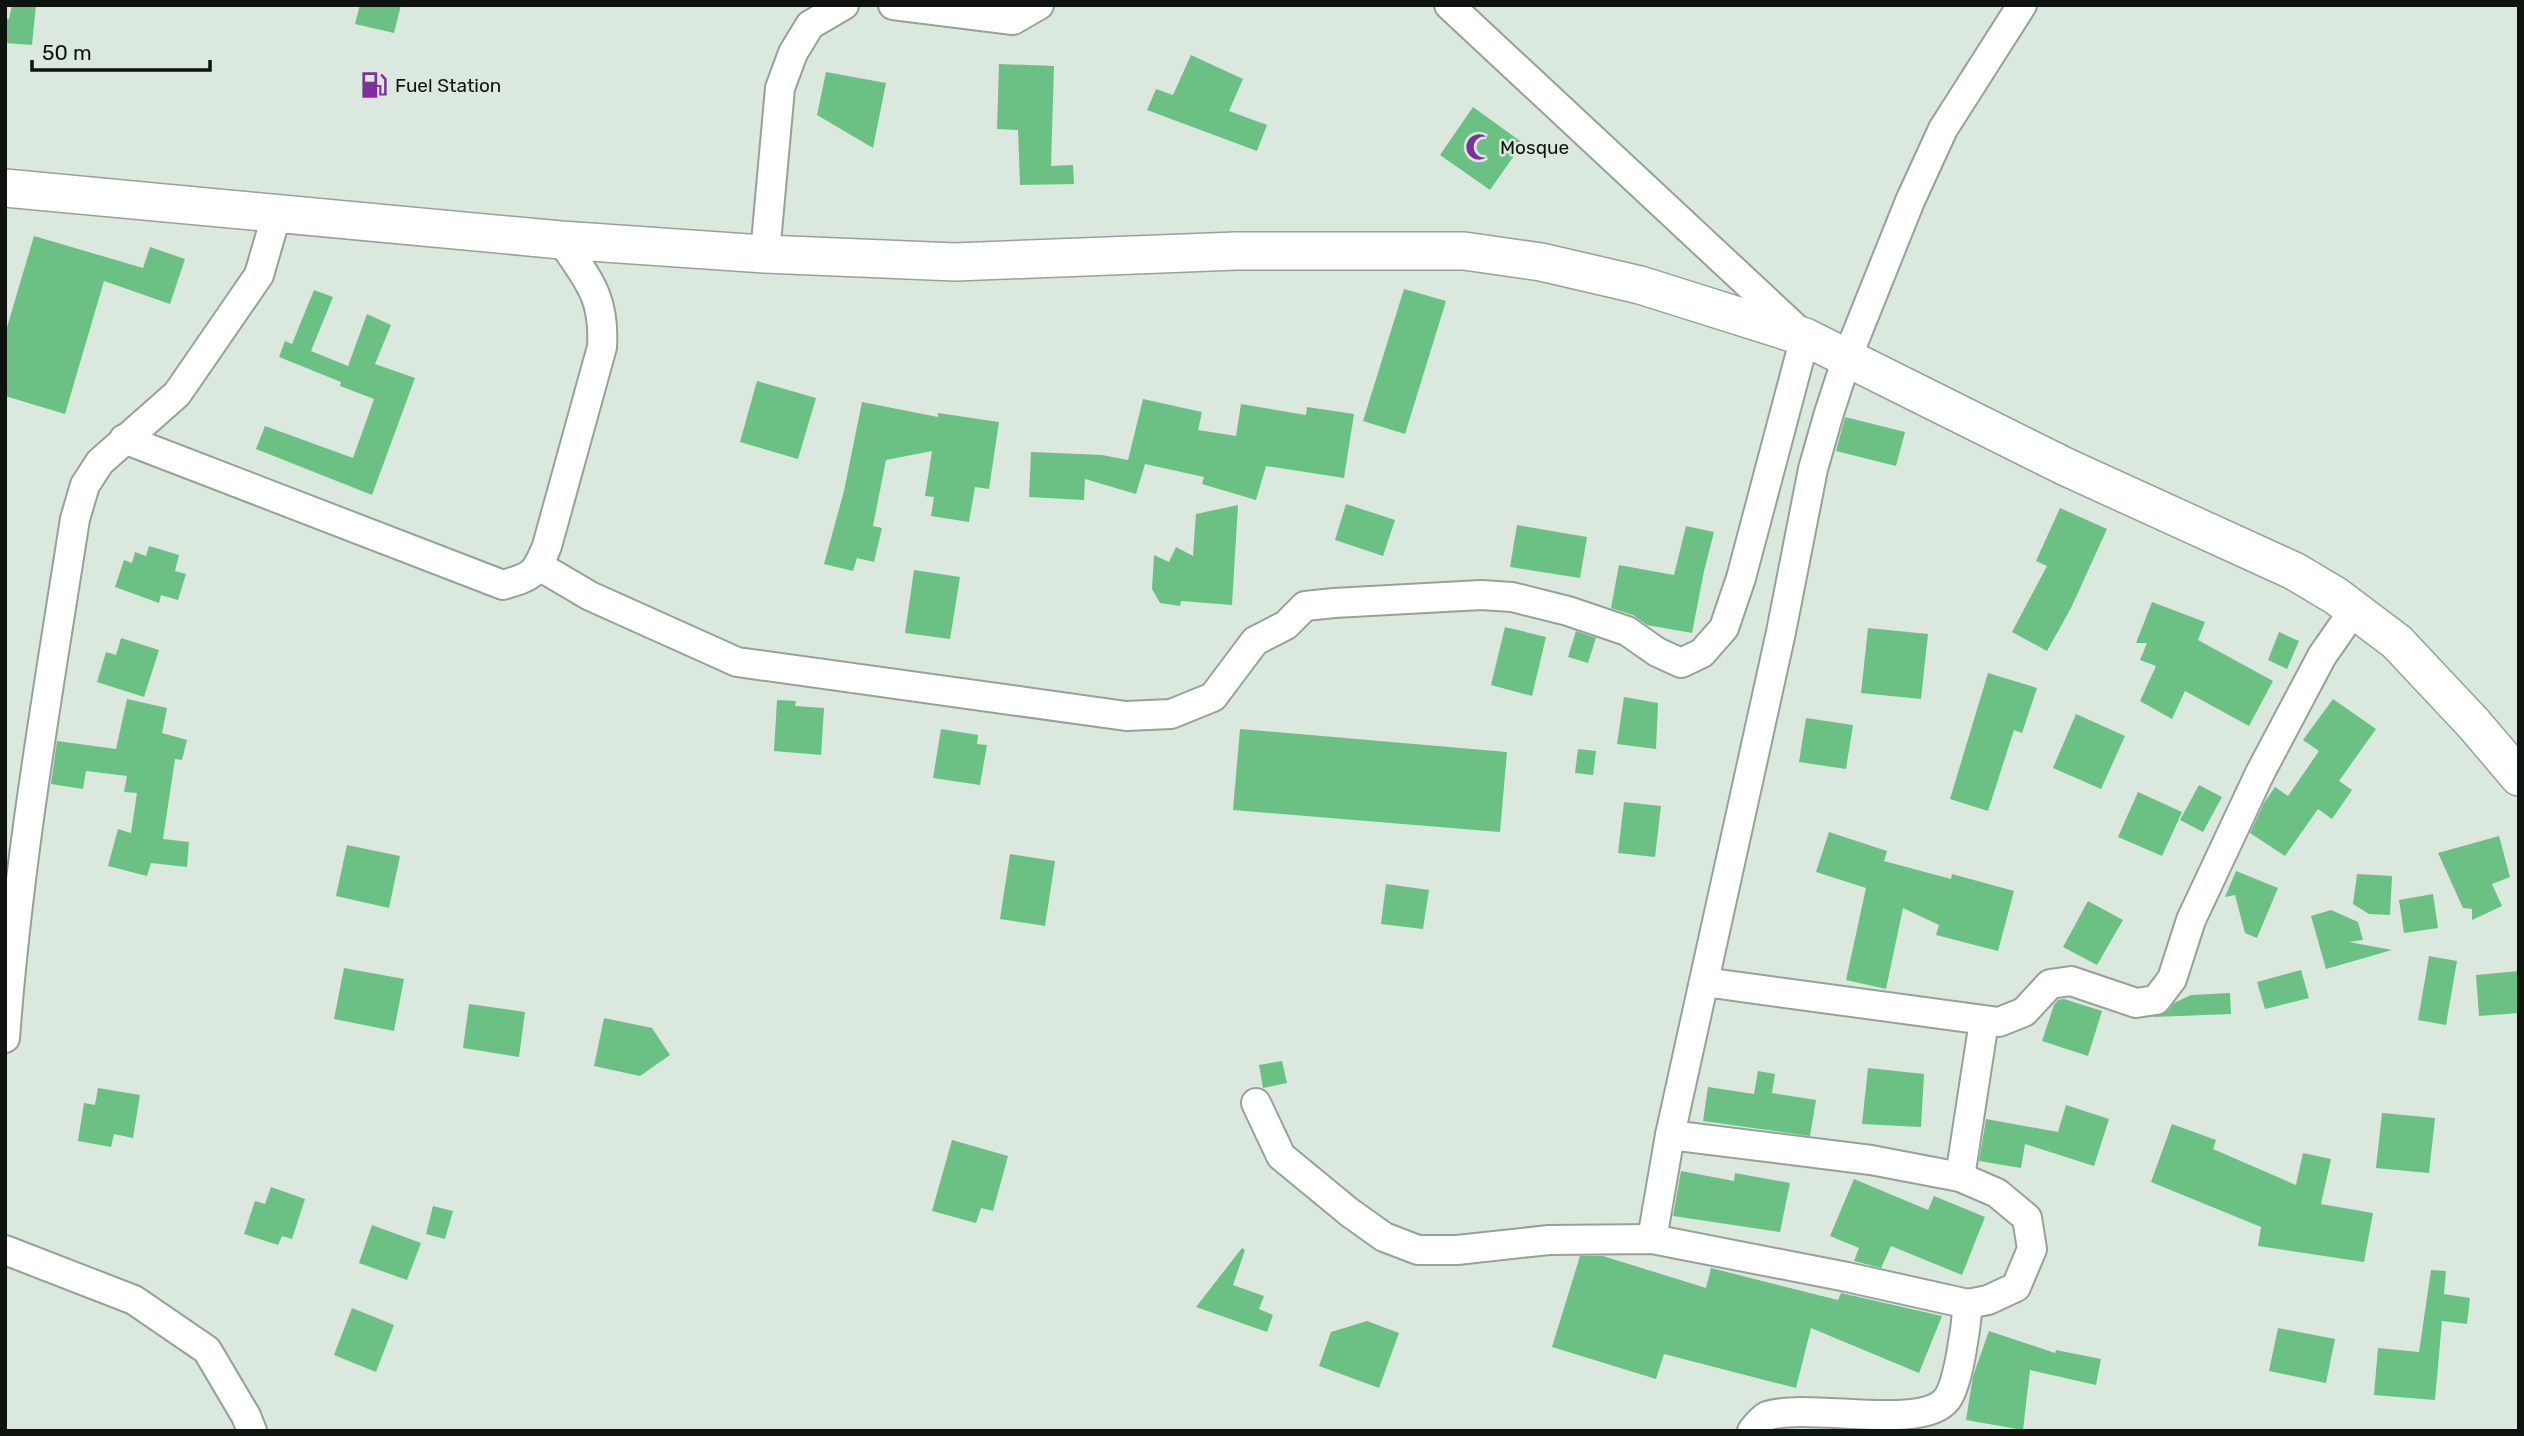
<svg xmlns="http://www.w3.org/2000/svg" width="2524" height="1436" font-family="Rubik,sans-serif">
<rect width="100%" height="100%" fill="#dbe8de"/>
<g fill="#6bc183">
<path d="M 12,5 L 36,5 L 32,45 L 5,43 L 5,19 L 9,19 Z"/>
<path d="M 360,5 L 401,5 L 394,33 L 355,24 Z"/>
<path d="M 1191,55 L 1243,79 L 1229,111 L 1267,125 L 1257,151 L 1147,110 L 1156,89 L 1173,95 Z"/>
<path d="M 999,64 L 1054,66 L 1051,166 L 1073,165 L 1074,184 L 1020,185 L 1018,130 L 997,129 Z"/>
<path d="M 826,72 L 886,83 L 873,148 L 817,115 Z"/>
<path d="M 1473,107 L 1523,143 L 1490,190 L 1440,155 Z"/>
<path d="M 34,236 L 143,268 L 150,247 L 185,259 L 170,304 L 104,281 L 65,414 L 5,396 L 5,334 Z"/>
<path d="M 1404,289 L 1446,301 L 1405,434 L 1363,421 Z"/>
<path d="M 314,290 L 333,297 L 311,351 L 348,366 L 367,314 L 391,325 L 375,364 L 415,378 L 372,495 L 256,449 L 265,426 L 353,458 L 374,399 L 340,386 L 341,382 L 279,357 L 285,341 L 292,344 Z"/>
<path d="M 757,381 L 816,398 L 798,459 L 740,442 Z"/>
<path d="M 1143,399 L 1202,412 L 1198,430 L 1236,436 L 1241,404 L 1306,415 L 1307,407 L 1354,414 L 1344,478 L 1266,466 L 1256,500 L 1202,484 L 1204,477 L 1145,464 L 1136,494 L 1085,479 L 1084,500 L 1029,497 L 1031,452 L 1102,455 L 1128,460 Z"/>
<path d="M 862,402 L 938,417 L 938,413 L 999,422 L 989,489 L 975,487 L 969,522 L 931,516 L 934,497 L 925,496 L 932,451 L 886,460 L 873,526 L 882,528 L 874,562 L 857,558 L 853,571 L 824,564 L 844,491 Z"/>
<path d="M 1845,417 L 1905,432 L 1896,466 L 1836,451 Z"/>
<path d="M 1346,504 L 1395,520 L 1383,556 L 1335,540 Z"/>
<path d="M 1238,505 L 1232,605 L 1181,601 L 1180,606 L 1160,603 L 1152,589 L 1154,555 L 1169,562 L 1176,547 L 1193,556 L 1196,514 Z"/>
<path d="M 2060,508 L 2107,529 L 2071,608 L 2047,651 L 2012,632 L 2047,566 L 2036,561 Z"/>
<path d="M 1517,525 L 1587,537 L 1580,578 L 1510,567 Z"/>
<path d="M 1686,526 L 1714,532 L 1704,571 L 1692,633 L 1647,625 L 1633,615 L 1611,608 L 1619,565 L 1674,575 Z"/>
<path d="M 149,546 L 179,555 L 175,571 L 186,574 L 178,600 L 161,595 L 159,603 L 115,587 L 124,560 L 132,563 L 135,552 L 146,556 Z"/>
<path d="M 914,570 L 960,577 L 950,639 L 905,633 Z"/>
<path d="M 2152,602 L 2205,622 L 2198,640 L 2273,681 L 2249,726 L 2185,691 L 2172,719 L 2140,701 L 2156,666 L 2140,660 L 2147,643 L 2136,643 Z"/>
<path d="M 1505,627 L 1546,637 L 1532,696 L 1491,685 Z"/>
<path d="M 1868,628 L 1928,634 L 1921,699 L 1861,693 Z"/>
<path d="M 1576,631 L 1596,638 L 1588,663 L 1568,657 Z"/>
<path d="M 2279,632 L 2299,641 L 2287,669 L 2268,660 Z"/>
<path d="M 121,638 L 159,650 L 144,697 L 97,682 L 106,652 L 116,655 Z"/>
<path d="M 1988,673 L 2037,688 L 2022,733 L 2014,730 L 1988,811 L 1950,799 Z"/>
<path d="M 1624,697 L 1658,703 L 1656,749 L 1617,744 Z"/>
<path d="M 127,699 L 167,708 L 162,733 L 187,740 L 182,760 L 175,759 L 163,839 L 189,842 L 187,867 L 151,863 L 147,876 L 108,866 L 118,829 L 131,833 L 137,793 L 124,792 L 127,776 L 86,771 L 83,789 L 51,784 L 57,741 L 116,749 Z"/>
<path d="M 2333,699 L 2376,729 L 2339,781 L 2352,790 L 2332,819 L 2318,809 L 2285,856 L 2250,833 L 2264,803 L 2275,787 L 2288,796 L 2319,751 L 2303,740 Z"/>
<path d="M 777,700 L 796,701 L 795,706 L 824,708 L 821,755 L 774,751 Z"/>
<path d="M 2076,714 L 2125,736 L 2101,789 L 2053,768 Z"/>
<path d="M 1806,718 L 1853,725 L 1846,769 L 1799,762 Z"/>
<path d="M 941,729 L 978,735 L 977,744 L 987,745 L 980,785 L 933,778 Z"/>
<path d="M 1240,729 L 1507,752 L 1500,832 L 1233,810 Z"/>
<path d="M 1578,749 L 1596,751 L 1593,775 L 1575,773 Z"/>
<path d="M 2199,785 L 2222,797 L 2203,832 L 2180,820 Z"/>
<path d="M 2138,792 L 2182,812 L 2162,856 L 2118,837 Z"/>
<path d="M 1624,802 L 1661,806 L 1655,857 L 1618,853 Z"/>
<path d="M 1829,832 L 1887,851 L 1884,861 L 1951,879 L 1952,874 L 2014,891 L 1998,951 L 1936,935 L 1939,925 L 1903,908 L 1886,989 L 1846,980 L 1866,888 L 1816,872 Z"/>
<path d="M 2499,836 L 2510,877 L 2492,884 L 2502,906 L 2472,920 L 2472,909 L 2463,908 L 2438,853 Z"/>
<path d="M 347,845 L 400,856 L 389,908 L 336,896 Z"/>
<path d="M 1010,854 L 1055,861 L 1045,926 L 1000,919 Z"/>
<path d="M 2236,871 L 2278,888 L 2257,938 L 2245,933 L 2235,895 L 2225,897 Z"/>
<path d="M 2357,874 L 2392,876 L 2390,915 L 2369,914 L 2353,904 Z"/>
<path d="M 1386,884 L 1429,890 L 1423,929 L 1381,924 Z"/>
<path d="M 2433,894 L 2438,928 L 2404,933 L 2399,900 Z"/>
<path d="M 2088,901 L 2123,920 L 2097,965 L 2063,947 Z"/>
<path d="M 2331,910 L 2358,922 L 2363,940 L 2349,942 L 2392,950 L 2326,969 L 2311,916 Z"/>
<path d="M 2429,956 L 2457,961 L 2446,1025 L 2418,1020 Z"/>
<path d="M 344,968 L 404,979 L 394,1031 L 334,1019 Z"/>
<path d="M 2301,970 L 2309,998 L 2265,1009 L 2257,982 Z"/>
<path d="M 2519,971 L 2519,1013 L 2479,1016 L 2476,975 Z"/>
<path d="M 2230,993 L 2231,1014 L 2153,1017 L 2168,1011 L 2174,1003 L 2191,995 Z"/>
<path d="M 2064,999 L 2102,1011 L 2088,1056 L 2042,1041 L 2054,1005 L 2058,1000 Z"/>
<path d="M 469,1004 L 525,1012 L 519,1057 L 463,1048 Z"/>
<path d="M 604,1018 L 652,1028 L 670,1055 L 640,1076 L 594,1066 Z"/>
<path d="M 1282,1061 L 1287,1083 L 1263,1088 L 1259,1065 Z"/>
<path d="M 1868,1068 L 1924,1074 L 1921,1127 L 1862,1124 Z"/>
<path d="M 1758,1071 L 1775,1074 L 1772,1093 L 1816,1100 L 1810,1136 L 1703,1121 L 1708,1087 L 1754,1094 Z"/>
<path d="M 98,1088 L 140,1095 L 133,1138 L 114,1134 L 111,1147 L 78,1141 L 84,1103 L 95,1105 Z"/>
<path d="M 2066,1105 L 2109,1119 L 2094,1166 L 2025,1144 L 2021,1168 L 1979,1161 L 1986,1119 L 2058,1132 Z"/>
<path d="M 2382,1113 L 2435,1118 L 2429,1173 L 2376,1168 Z"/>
<path d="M 2172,1124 L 2216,1140 L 2213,1149 L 2296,1185 L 2303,1153 L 2331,1159 L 2321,1204 L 2373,1213 L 2364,1262 L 2258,1246 L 2261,1227 L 2151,1182 Z"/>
<path d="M 952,1140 L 1008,1156 L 993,1211 L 981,1208 L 976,1223 L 932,1211 Z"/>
<path d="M 1681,1171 L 1734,1181 L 1735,1173 L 1790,1183 L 1780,1232 L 1673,1216 Z"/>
<path d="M 1854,1179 L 1928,1210 L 1934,1196 L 1985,1217 L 1962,1275 L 1891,1246 L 1881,1268 L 1854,1261 L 1859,1248 L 1830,1236 Z"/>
<path d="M 271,1187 L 305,1199 L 292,1239 L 282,1236 L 278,1245 L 244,1234 L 255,1201 L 265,1204 Z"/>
<path d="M 433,1206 L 453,1211 L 445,1239 L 426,1234 Z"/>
<path d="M 372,1225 L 421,1243 L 407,1280 L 359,1263 Z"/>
<path d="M 1242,1248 L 1245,1250 L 1233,1285 L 1264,1296 L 1259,1309 L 1273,1315 L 1267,1332 L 1196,1307 Z"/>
<path d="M 1580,1256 L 1603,1256 L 1706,1288 L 1711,1268 L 1838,1300 L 1841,1293 L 1942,1316 L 1919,1373 L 1811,1328 L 1796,1388 L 1664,1354 L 1656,1379 L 1552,1347 Z"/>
<path d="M 2431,1270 L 2446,1271 L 2444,1294 L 2470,1298 L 2467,1324 L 2442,1321 L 2435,1400 L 2374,1395 L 2378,1348 L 2419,1352 Z"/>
<path d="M 352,1308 L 394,1325 L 376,1372 L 334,1355 Z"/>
<path d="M 1367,1321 L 1399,1333 L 1379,1388 L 1319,1366 L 1331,1332 Z"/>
<path d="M 2278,1328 L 2335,1339 L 2326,1383 L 2269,1371 Z"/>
<path d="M 1989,1331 L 2055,1353 L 2056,1350 L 2101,1359 L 2096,1385 L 2030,1370 L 2023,1430 L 1966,1420 L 1973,1376 Z"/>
</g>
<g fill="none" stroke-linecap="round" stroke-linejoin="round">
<defs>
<g id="minor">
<path d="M 893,5 L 1013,20 L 1039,5"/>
<path d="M 765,254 L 780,88 L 793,53 L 810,25 L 844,5"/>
<path d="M 124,439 L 503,585 C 533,576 535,575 547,546 L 602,347 C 605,296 588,280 561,240"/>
<path d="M 539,566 L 590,596 L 737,662 L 1126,716 L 1171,714 L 1213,697 L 1255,641 L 1286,625 L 1305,606 L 1334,603 L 1481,595 L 1512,597 L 1568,611 L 1627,631 L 1657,652 L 1681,663 L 1702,653 L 1724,628 L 1741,578 L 1805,337 L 1449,5"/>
<path d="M 1704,982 L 1999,1022 L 2024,1012 L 2050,984 L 2071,981 L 2136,1003 L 2156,1000 L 2172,979 L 2191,920 L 2260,773 L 2322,656 L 2354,610"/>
<path d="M 5,1038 C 18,863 48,692 75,519 L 85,485 L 100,462 L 177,394 L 259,275 L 277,213"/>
<path d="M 1256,1103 L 1281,1156 L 1349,1212 L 1384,1237 L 1418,1250 L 1457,1250 L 1549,1240 L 1652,1239 L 1847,1277 L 1968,1304 L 1988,1300 L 2016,1287 L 2032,1249 L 2027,1218 L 1997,1193 L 1960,1177 L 1871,1160 L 1670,1135"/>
<path d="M 1960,1177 L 1984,1021"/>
<path d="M 1652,1239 L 1670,1135 L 1781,632 L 1813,469 L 1829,413 L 1847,358 L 1910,201 L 1943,129 L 2022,5"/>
<path d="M 5,1250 L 134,1300 L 207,1350 L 246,1416 L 252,1431"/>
<path d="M 1752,1431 C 1756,1426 1761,1419 1767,1416 C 1809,1402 1922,1432 1947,1399 C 1959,1383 1966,1325 1968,1304"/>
</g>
<path id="tertiary" d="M 5,188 L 561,240 L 765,254 L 955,262 L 1236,251 L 1464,251 L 1541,262 L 1640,285 L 1805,337 L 2066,467 L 2294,571 L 2336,596 L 2397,642 L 2474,724 L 2519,777"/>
</defs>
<use href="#minor" stroke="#95a298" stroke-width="32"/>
<use href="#tertiary" stroke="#95a298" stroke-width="40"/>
<use href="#minor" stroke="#fff" stroke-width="28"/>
<use href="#tertiary" stroke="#fff" stroke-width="37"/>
</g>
<defs>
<symbol id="fuel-bare" viewBox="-9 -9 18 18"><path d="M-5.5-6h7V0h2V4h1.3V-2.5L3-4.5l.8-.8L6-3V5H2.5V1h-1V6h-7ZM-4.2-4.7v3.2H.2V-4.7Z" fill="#7e2fa0" stroke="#dbe8de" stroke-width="2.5" paint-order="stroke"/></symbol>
<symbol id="mosque-bare" viewBox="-9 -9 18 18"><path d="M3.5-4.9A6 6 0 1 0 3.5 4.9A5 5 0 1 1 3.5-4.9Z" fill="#7e2fa0" stroke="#dbe8de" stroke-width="2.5" paint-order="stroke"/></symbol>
</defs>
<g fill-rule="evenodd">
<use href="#fuel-bare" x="355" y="66" width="38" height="38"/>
<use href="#mosque-bare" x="1460" y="128" width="38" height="38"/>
</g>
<g text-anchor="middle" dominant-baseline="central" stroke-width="5" stroke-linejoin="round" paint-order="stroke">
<g font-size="19" fill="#0f1310" stroke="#dbe8de" text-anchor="start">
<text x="395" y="85">Fuel Station</text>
<text x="1500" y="147">Mosque</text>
</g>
</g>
<rect width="2524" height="1436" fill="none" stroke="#0f1310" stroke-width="14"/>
<path d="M32 60v10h178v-10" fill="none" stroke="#0f1310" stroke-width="3.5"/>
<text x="42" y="60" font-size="21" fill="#0f1310" stroke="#dbe8de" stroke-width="5" paint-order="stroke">50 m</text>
</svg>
